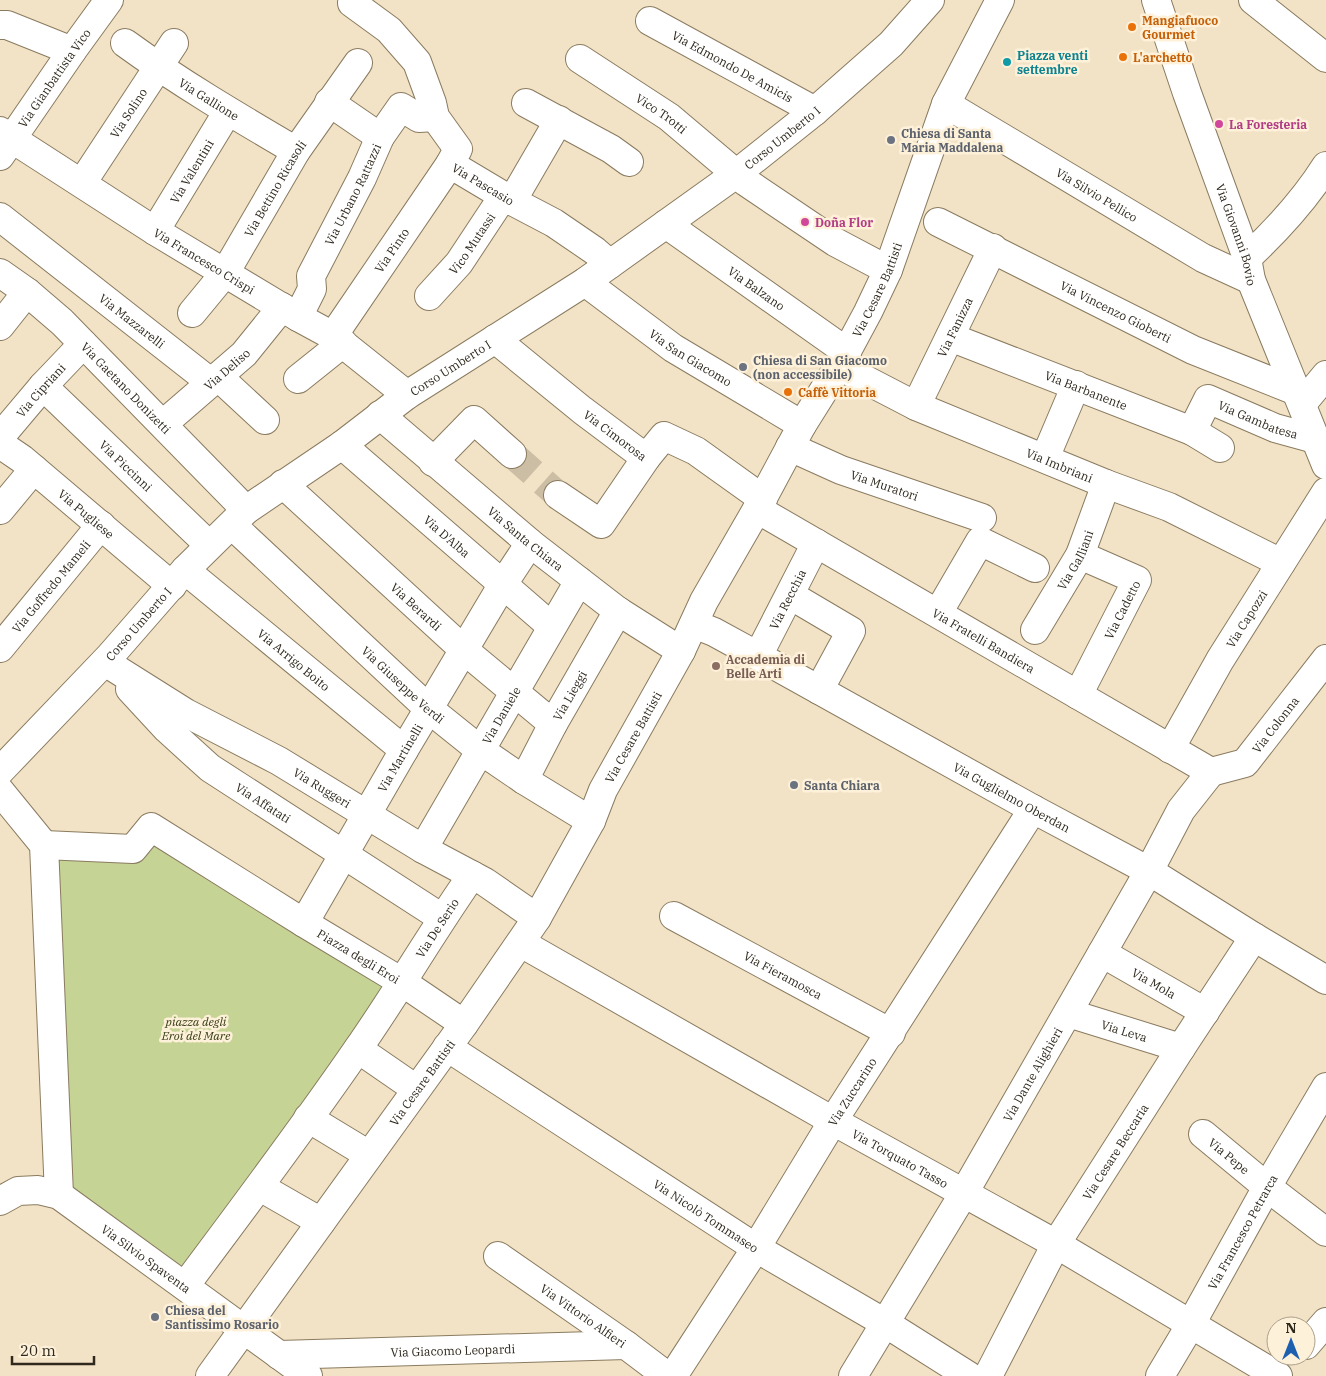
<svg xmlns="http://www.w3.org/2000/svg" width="1326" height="1376" font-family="'IBM Plex Serif',serif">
<rect width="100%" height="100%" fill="#f3e3c6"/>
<path fill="#c5d395" d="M 151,836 L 394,988 L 200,1264 L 172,1270 L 64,1191 L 50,851 Z"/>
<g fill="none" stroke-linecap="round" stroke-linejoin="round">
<path stroke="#ccbea4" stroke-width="28" stroke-dasharray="28 14" stroke-linecap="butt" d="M 512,454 L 558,495"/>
<defs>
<g id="street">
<path id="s1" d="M 354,0 L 352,3 L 389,30 L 417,62 L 432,103 L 435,117 L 458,149 L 450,164 L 512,201 L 554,223 L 595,251 L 610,264"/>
<path id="s2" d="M 1156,0 L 1187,93 L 1247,258 L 1251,280 L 1326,465"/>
<path d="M 1253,0 L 1326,58"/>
<path id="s3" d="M 650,21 L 815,111"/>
<path d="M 0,25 L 7,25 L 72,51"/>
<path id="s4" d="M 125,43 C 180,83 238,117 296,151"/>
<path id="s5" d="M 580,59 L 669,117 L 746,182 L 835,242 L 888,270"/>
<path d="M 329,102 L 380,137"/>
<path d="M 526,103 L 611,149 L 629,162"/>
<path id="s6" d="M 946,104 L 1203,258 L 1251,280"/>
<path id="s7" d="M 0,131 L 155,231 L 298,317 L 333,336 L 407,395"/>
<path id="s8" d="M 0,156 L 72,51 L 109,0"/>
<path id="s9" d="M 82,183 L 174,43"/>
<path id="s10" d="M 0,217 L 204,377 L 224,382 L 265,420"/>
<path id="s11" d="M 938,222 L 1193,350 L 1296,391"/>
<path id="s12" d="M 666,224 L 847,352"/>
<path id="s13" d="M 155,231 L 228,111"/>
<path d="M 1247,258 C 1277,230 1304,201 1326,166"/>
<path id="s14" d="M 0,273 L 27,292 L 62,322 L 246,510"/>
<path id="s15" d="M 585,282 L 673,348 L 802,425"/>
<path id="s16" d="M 429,296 L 459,263 L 500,201 L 512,201 L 559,120"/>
<path id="s17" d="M 192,313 L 225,273 L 296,151 L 358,63"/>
<path id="s18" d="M 298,317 L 312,289 L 311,276 L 362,178 L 380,137 L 401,107 L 419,118 L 435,117"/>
<path d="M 0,326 L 27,292"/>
<path id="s19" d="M 333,336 L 450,164"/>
<path id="s20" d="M 950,337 L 1192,431 L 1220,448"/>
<path id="s21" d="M 495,339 L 582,410 L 646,458 L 664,436 L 696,451 L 763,499"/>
<path id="s22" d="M 839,366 L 916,406 L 1106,484 L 1169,507 L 1281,563"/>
<path d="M 298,379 L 343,343"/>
<path id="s23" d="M 43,386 L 209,545"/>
<path d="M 1302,404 L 1326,375"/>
<path id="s24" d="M 916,406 L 993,248"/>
<path id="s25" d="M 380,415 L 530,543 L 618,611 L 681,651"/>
<path id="s26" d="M 163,424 L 244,354 L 282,307"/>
<path id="s27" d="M 1192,431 L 1208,399 L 1275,428 L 1315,439"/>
<path id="s28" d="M 0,437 L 43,386 L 83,344"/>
<path id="s29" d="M 0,444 L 22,459 L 172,586"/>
<path id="s30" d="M 342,445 L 551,626"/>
<path id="s31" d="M 790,447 L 841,470 L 982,518"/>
<path d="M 1045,458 L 1076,385"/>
<path d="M 433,462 L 474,420 L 512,454"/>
<path id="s32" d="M 283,484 L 464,650 L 553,724"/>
<path d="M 558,495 L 601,524 L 646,458"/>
<path id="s33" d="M 757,509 L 1211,772"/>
<path d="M 0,510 L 34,469"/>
<path id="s34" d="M 232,525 L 429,709 L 480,750 L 524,780 L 591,821"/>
<path id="s35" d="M 185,570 L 404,750"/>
<path d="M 790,595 L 851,631 L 819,690"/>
<path d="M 938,613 L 980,541 L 1035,568"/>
<path id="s36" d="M 694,624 L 714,632 L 758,656 L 1033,809 L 1149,871 L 1254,937 L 1326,980"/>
<path id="s37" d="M 1035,630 L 1080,555 L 1106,484"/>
<path id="s38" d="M 0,648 L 101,525"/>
<path id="s39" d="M 758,656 L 816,543"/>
<path id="s40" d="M 105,662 L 186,713 L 279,761 L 423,849 L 485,882 L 537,918"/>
<path id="s41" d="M 130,689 L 167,729 L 210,768 L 442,918"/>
<path id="s42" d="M 1078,695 L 1137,580 L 1080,555"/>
<path id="s43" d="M 1170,749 L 1220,660 L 1326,492"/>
<path id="s44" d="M 0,771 L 110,656 L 185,570 L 246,510 L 342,445 L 407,395 L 585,282 L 736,174 L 815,111 L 891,44 L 930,0"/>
<path id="s45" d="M 1211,772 L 1245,763 L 1326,659"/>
<path id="s46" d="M 524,780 L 553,724 L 618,611"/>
<path d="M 0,791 L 44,845 L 59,1195"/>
<path id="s47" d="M 44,845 L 133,849 L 151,827 L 304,923 L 402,982 L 464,1024"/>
<path id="s48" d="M 423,849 L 579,581"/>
<path id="s49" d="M 674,916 L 891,1033"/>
<path id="s50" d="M 304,923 L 404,750 L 503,584 L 530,543"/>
<path id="s51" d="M 521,943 L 833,1121 L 1056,1244 L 1278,1376"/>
<path id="s52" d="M 1102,953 L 1205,1012"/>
<path id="s53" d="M 1068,1013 L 1181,1048"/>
<path id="s54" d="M 447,1047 L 756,1248 L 885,1323 L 969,1376"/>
<path d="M 358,1049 L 416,1089"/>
<path d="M 308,1118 L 369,1155"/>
<path id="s55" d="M 1203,1134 L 1267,1187 L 1326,1232"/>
<path d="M 260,1187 L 321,1222"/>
<path id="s56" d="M 0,1201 L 18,1191 L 38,1190 L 59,1195 L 308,1376"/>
<path id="s57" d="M 498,1256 L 626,1345 L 667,1376"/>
<path id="s58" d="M 185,1286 C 243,1208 302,1130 357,1050 C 397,993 432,932 472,875"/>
<path d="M 1306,1345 L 1326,1322"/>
<path id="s59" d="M 279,1355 L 626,1345"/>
<path id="s60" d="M 210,1376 L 464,1024 L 537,918 L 591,821 L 603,790 L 681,651 L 704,601 L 757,509 L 802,425 L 839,366 L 868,312 L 888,270 L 946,104 L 1000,0"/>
<path id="s61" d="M 673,1376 L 756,1248 L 833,1121 L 1033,809"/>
<path id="s62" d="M 853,1376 L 964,1193 L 1149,871 L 1181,810 L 1211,772"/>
<path id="s63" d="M 988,1376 L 1056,1244 L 1181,1048 L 1254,937"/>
<path id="s64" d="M 1160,1376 L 1191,1324 L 1267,1187 L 1326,1087"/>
</g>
</defs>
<use href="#street" stroke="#8a7b60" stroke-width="30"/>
<use href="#street" stroke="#fff" stroke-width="28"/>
</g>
<g fill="#e8710a" stroke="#fef1d9" stroke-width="2">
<circle cx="1132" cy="27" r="5"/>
<circle cx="1123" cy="57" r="5"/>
<circle cx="788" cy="392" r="5"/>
</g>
<circle fill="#0f9aa8" stroke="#fef1d9" stroke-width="2" cx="1007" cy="62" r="5"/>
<g fill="#d1479c" stroke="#fef1d9" stroke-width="2">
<circle cx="1219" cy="124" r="5"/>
<circle cx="805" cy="222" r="5"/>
</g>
<g fill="#6b7280" stroke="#fef1d9" stroke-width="2">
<circle cx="891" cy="140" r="5"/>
<circle cx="743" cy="367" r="5"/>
<circle cx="794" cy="785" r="5"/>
<circle cx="155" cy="1317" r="5"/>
</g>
<circle fill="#8d6e63" stroke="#fef1d9" stroke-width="2" cx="716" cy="666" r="5"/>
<g text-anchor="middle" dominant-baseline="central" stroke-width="5" stroke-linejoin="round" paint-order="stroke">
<g font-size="12" font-weight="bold" fill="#c56008" stroke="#fef1d9" text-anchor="start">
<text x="1142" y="20">Mangiafuoco<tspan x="1142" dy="14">Gourmet</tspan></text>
<text x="1133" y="57">L'archetto</text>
<text x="798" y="392">Caffè Vittoria</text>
</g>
<g font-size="12" font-weight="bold" fill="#0d838f" stroke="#fef1d9" text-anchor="start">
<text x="1017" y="55">Piazza venti<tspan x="1017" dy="14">settembre</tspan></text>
</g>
<g font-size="12" fill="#2e281d" stroke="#fef1d9">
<text stroke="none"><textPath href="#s3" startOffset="94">Via Edmondo De Amicis</textPath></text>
<text stroke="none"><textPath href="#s8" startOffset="95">Via Gianbattista Vico</textPath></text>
<text stroke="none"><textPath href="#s4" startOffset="101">Via Gallione</textPath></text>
<text stroke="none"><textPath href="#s9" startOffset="84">Via Solino</textPath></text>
<text stroke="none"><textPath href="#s5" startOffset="98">Vico Trotti</textPath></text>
<text stroke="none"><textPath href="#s44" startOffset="1012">Corso Umberto I</textPath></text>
<text stroke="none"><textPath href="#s13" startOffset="70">Via Valentini</textPath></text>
<text stroke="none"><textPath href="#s1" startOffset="245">Via Pascasio</textPath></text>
<text stroke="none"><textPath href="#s17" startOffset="150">Via Bettino Ricasoli</textPath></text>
<text stroke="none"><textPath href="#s18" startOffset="136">Via Urbano Rattazzi</textPath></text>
<text stroke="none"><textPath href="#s6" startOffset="176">Via Silvio Pellico</textPath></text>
<text stroke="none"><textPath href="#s2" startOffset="248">Via Giovanni Bovio</textPath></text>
<text stroke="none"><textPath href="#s16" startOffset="68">Vico Mutassi</textPath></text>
<text stroke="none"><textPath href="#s19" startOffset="104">Via Pinto</textPath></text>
<text stroke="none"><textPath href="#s7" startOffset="242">Via Francesco Crispi</textPath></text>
<text stroke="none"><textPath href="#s12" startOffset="111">Via Balzano</textPath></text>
<text stroke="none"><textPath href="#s60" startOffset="1278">Via Cesare Battisti</textPath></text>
<text stroke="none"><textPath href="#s11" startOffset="199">Via Vincenzo Gioberti</textPath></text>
<text stroke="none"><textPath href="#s10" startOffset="168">Via Mazzarelli</textPath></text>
<text stroke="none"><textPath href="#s24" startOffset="88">Via Fanizza</textPath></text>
<text stroke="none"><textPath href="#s15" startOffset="130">Via San Giacomo</textPath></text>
<text stroke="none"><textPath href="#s26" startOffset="84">Via Deliso</textPath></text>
<text stroke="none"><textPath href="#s44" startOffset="608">Corso Umberto I</textPath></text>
<text stroke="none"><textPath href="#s14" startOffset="171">Via Gaetano Donizetti</textPath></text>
<text stroke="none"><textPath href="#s28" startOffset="62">Via Cipriani</textPath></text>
<text stroke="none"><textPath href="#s20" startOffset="146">Via Barbanente</textPath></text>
<text stroke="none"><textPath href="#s27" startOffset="90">Via Gambatesa</textPath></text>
<text stroke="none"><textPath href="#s21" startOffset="154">Via Cimorosa</textPath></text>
<text stroke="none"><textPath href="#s23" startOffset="115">Via Piccinni</textPath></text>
<text stroke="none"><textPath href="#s22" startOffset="242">Via Imbriani</textPath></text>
<text stroke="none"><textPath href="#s31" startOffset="102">Via Muratori</textPath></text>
<text stroke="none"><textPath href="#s29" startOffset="111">Via Pugliese</textPath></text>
<text stroke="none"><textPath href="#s30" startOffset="139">Via D'Alba</textPath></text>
<text stroke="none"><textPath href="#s25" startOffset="191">Via Santa Chiara</textPath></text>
<text stroke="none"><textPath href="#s37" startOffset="81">Via Galliani</textPath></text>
<text stroke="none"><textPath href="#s38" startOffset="80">Via Goffredo Mameli</textPath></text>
<text stroke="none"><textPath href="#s39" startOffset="64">Via Recchia</textPath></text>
<text stroke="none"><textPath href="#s32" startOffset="181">Via Berardi</textPath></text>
<text stroke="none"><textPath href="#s42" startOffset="96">Via Cadetto</textPath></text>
<text stroke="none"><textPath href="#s43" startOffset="151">Via Capozzi</textPath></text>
<text stroke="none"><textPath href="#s44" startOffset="202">Corso Umberto I</textPath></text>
<text stroke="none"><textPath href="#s33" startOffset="262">Via Fratelli Bandiera</textPath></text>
<text stroke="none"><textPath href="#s35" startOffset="141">Via Arrigo Boito</textPath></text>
<text stroke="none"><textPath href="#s34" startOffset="234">Via Giuseppe Verdi</textPath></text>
<text stroke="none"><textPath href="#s46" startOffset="96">Via Lieggi</textPath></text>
<text stroke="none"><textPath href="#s48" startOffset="155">Via Daniele</textPath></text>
<text stroke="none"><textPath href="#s45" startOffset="84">Via Colonna</textPath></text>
<text stroke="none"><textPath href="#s60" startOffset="768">Via Cesare Battisti</textPath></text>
<text stroke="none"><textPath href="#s50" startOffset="191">Via Martinelli</textPath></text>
<text stroke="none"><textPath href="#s40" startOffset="251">Via Ruggeri</textPath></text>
<text stroke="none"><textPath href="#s36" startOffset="362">Via Guglielmo Oberdan</textPath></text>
<text stroke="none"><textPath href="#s41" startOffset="176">Via Affatati</textPath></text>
<text stroke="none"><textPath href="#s58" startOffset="438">Via De Serio</textPath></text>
<text stroke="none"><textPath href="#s47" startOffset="362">Piazza degli Eroi</textPath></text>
<text stroke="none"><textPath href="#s49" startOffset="124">Via Fieramosca</textPath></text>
<text stroke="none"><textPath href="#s52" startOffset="60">Via Mola</textPath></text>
<text stroke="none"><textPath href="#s53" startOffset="59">Via Leva</textPath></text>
<text stroke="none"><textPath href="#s62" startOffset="351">Via Dante Alighieri</textPath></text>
<text stroke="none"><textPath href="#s60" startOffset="362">Via Cesare Battisti</textPath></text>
<text stroke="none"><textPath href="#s61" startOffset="336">Via Zuccarino</textPath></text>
<text stroke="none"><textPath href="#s63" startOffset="258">Via Cesare Beccaria</textPath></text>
<text stroke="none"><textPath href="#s55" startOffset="34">Via Pepe</textPath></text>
<text stroke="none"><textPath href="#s51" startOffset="436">Via Torquato Tasso</textPath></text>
<text stroke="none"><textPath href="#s54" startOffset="309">Via Nicolò Tommaseo</textPath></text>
<text stroke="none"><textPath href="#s64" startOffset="166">Via Francesco Petrarca</textPath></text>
<text stroke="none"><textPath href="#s56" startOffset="170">Via Silvio Spaventa</textPath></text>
<text stroke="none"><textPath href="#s57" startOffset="104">Via Vittorio Alfieri</textPath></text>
<text stroke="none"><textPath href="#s59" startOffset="174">Via Giacomo Leopardi</textPath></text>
</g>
<g font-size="12" font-weight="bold" fill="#b23c85" stroke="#fef1d9" text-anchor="start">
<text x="1229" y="124">La Foresteria</text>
<text x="815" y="222">Doña Flor</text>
</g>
<g font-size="12" font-weight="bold" fill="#5b616d" stroke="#fef1d9" text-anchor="start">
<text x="901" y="133">Chiesa di Santa<tspan x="901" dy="14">Maria Maddalena</tspan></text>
<text x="753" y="360">Chiesa di San Giacomo<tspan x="753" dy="14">(non accessibile)</tspan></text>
<text x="804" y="785">Santa Chiara</text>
<text x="165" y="1310">Chiesa del<tspan x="165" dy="14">Santissimo Rosario</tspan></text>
</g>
<g font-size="12" font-weight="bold" fill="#785e54" stroke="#fef1d9" text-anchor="start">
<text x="726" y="659">Accademia di<tspan x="726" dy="14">Belle Arti</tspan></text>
</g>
<g font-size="12" font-style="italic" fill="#353c14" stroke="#fef1d9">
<text x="196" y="1021">piazza degli<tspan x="196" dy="14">Eroi del Mare</tspan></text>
</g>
</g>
<g transform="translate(1291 1341)"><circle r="24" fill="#fef1d9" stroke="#aba18e"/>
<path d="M0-4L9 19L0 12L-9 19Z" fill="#1e60b0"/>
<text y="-8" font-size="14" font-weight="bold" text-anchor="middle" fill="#2e281d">N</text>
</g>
<path d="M12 1356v8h82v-8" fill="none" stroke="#2e281d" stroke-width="2.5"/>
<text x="20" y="1356" font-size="15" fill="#2e281d" stroke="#fef1d9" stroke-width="4" paint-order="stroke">20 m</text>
</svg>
